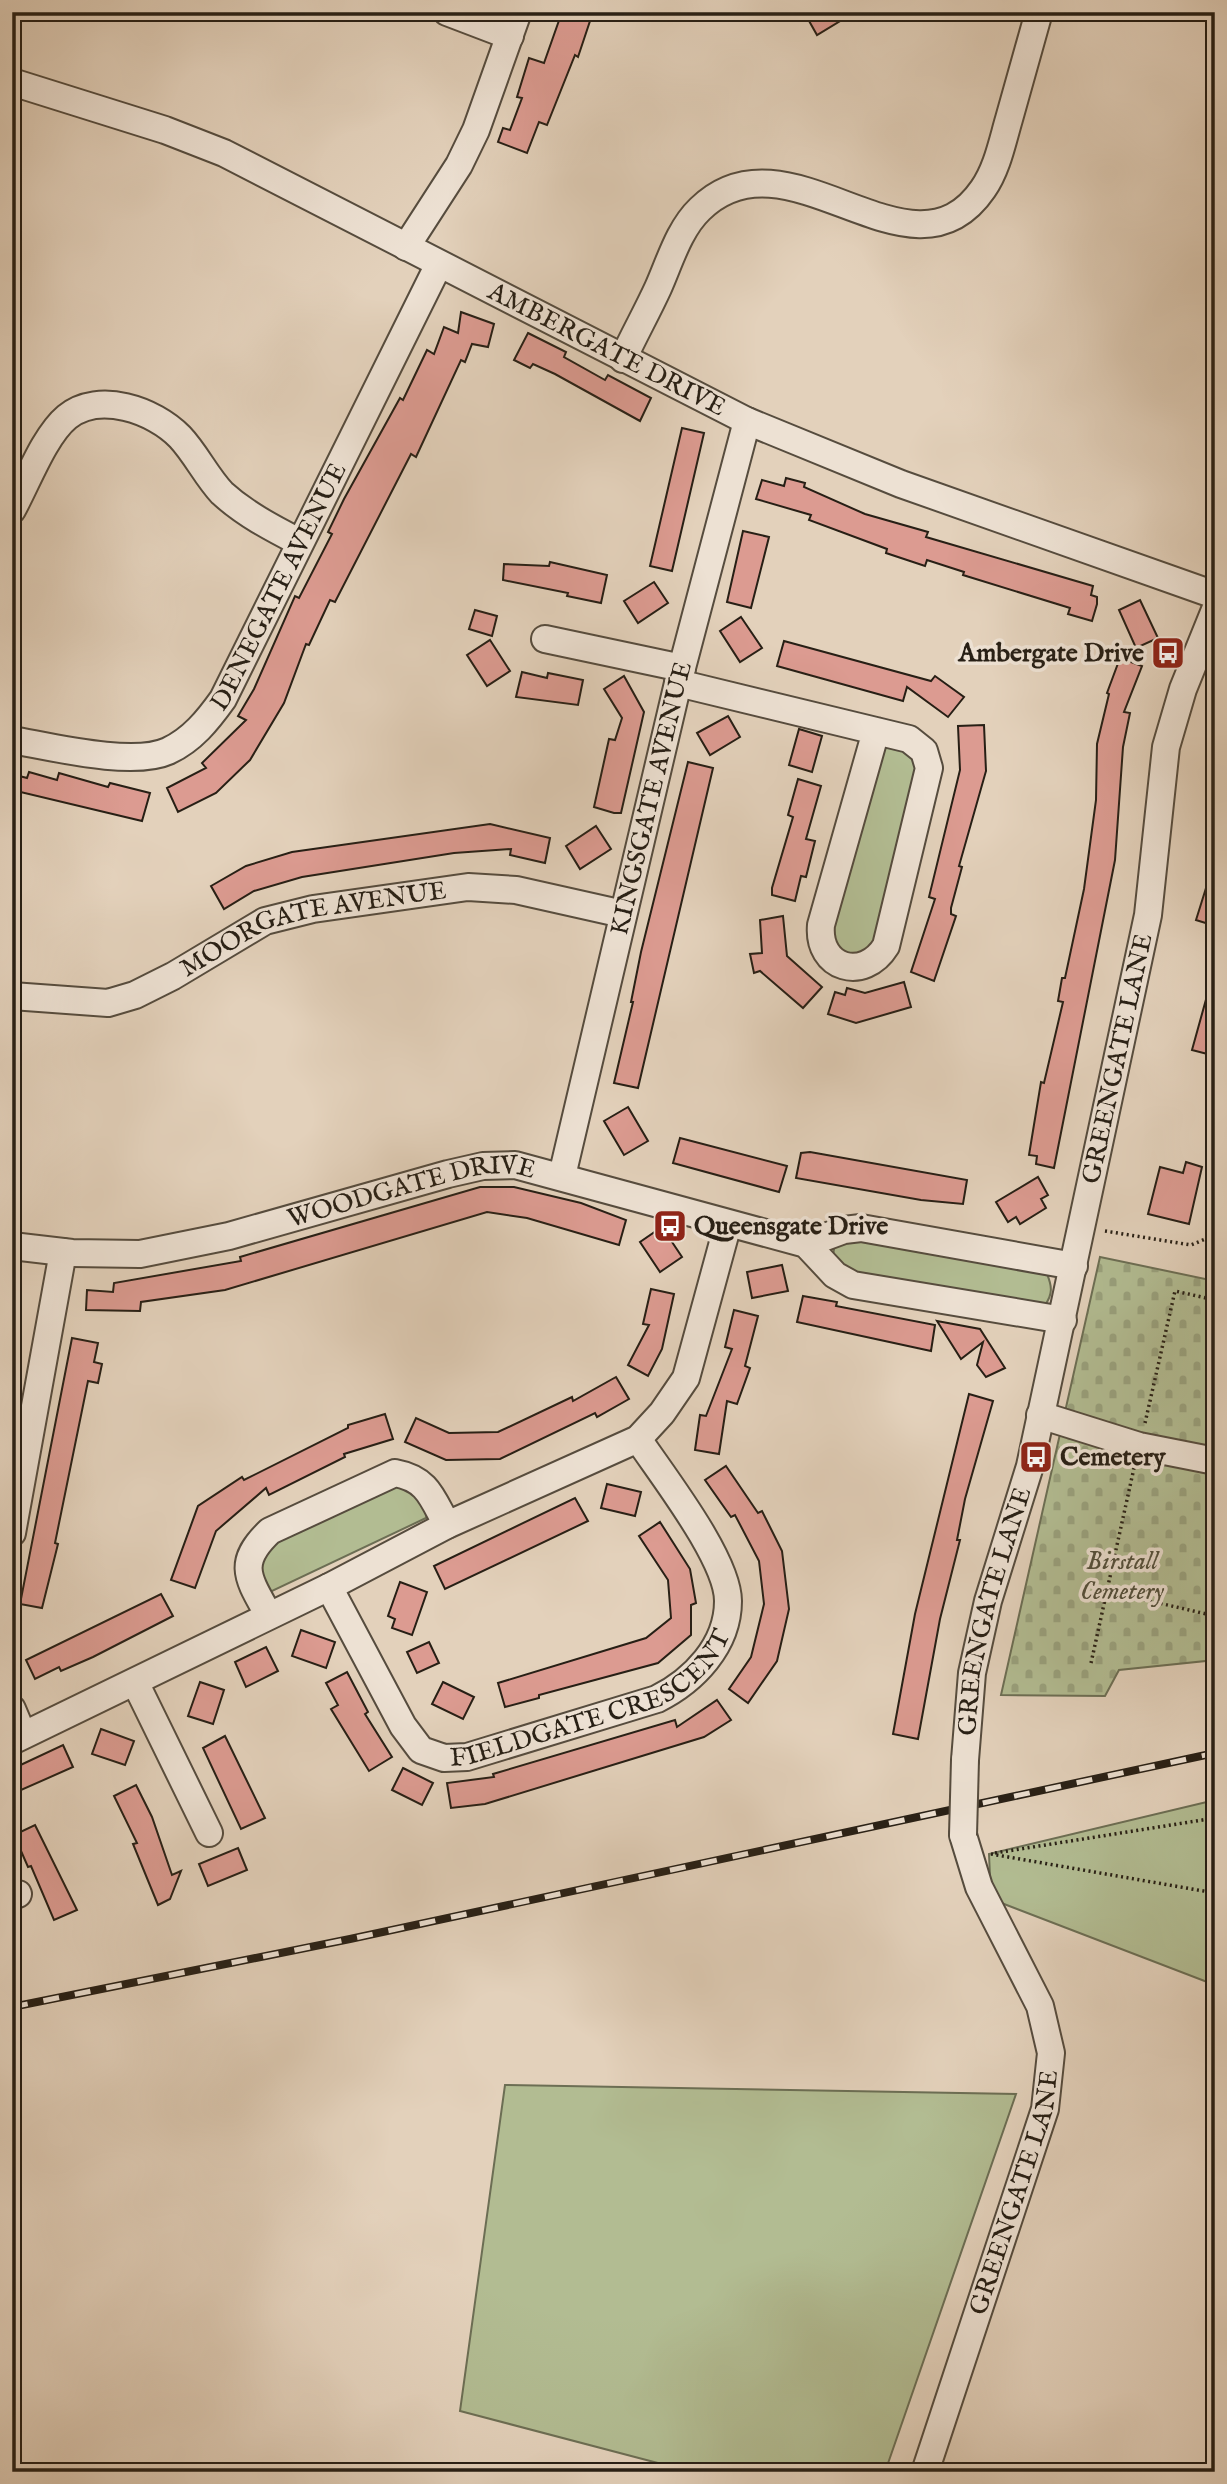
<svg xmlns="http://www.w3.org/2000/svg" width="1227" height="2484" font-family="'IM FELL English',serif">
<defs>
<pattern id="cemetery-stones" width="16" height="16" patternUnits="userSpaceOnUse" patternTransform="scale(1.75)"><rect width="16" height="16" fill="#b2bc92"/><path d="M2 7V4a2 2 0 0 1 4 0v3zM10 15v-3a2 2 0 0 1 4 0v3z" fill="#99a17d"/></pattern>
</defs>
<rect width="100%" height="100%" fill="#e3d1bb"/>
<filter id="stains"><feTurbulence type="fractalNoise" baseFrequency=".00286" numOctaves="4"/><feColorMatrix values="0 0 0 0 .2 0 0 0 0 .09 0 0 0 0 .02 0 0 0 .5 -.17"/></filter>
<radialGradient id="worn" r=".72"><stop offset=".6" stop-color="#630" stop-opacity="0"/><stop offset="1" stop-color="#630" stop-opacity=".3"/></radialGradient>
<g fill="#b2bc92" stroke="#6c6e54" stroke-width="2">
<path d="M 876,731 L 924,751 L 886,946 L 849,967 L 821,925 Z"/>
<path d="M 844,1236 L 1047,1274 C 1052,1286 1053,1294 1045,1305 L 851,1278 L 832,1263 L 835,1242 Z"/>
<path d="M 401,1482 L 428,1508 L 426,1518 L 270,1592 L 255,1560 L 263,1547 Z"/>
<path d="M 1215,1800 L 1215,1985 L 991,1899 L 989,1854 Z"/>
<path d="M 505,2085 L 1016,2094 L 885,2472 L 692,2472 L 460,2411 Z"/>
</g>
<path fill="url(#cemetery-stones)" stroke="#6c6e54" stroke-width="2" d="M 1100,1257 L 1215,1281 L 1215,1660 L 1119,1670 L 1105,1696 L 1001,1695 Z"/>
<g fill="#dc9b91" stroke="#271f15" stroke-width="2">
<path d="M 562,12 L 593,12 L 578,57 L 575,55 L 547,125 L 539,122 L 527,153 L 498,142 L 503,128 L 510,130 L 522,98 L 517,97 L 529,58 L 544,63 Z"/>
<path d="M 804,12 L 855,12 L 817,35 Z"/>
<path d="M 461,312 L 494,324 L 488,347 L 472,344 L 465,362 L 461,360 L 416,457 L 411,454 L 335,602 L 330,600 L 309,645 L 306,644 L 284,703 L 250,760 L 216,793 L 178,812 L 167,788 L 206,768 L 202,763 L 246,720 L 238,716 L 254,689 L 295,596 L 299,598 L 332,534 L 328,532 L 344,499 L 400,398 L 403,400 L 427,350 L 434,354 L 444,327 L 458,333 Z"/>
<path d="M 528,333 L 566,352 L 564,357 L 605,380 L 608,375 L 651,398 L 640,421 L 555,374 L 533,364 L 530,368 L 514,360 Z"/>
<path d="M 682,428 L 704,433 L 672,571 L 650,566 Z"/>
<path d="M 786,478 L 805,483 L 804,487 L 865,514 L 928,532 L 926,537 L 1093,586 L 1091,595 L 1097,597 L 1097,604 L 1092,621 L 1068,614 L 1070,608 L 963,575 L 964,572 L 927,560 L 925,566 L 886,553 L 887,549 L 809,520 L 811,515 L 756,499 L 762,480 L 784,486 Z"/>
<path d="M 743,531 L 769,537 L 751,608 L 727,602 Z"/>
<path d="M 550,562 L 607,575 L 601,603 L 567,596 L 568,593 L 503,580 L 504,564 L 549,566 Z"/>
<path d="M 654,582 L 668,603 L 638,623 L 624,601 Z"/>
<path d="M 1140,600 L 1158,638 L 1136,648 L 1119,610 Z"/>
<path d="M 475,610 L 497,616 L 492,636 L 469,629 Z"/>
<path d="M 741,617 L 762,648 L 740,662 L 720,631 Z"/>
<path d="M 490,640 L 510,671 L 487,686 L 467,655 Z"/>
<path d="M 784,641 L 931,681 L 935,676 L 964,697 L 948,717 L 907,687 L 903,701 L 777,666 Z"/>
<path d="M 1120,658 L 1142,666 L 1124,712 L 1130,713 L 1123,747 L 1115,860 L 1054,1168 L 1036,1164 L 1037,1156 L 1029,1155 L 1041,1082 L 1044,1083 L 1063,1002 L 1058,1001 L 1062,978 L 1065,978 L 1084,889 L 1096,800 L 1097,744 L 1109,694 L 1107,693 Z"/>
<path d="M 522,672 L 547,678 L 548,673 L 583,680 L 578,705 L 516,697 Z"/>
<path d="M 624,676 L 644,712 L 621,813 L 614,813 L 594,807 L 609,739 L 615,740 L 622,718 L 604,689 Z"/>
<path d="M 728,716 L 740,737 L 710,755 L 697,733 Z"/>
<path d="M 984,725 L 986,771 L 959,866 L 962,867 L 951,908 L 951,914 L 956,916 L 934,981 L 911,972 L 935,899 L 929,897 L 960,770 L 958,726 Z"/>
<path d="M 799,729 L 822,736 L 812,772 L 789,765 Z"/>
<path d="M 688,762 L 713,768 L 638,1088 L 614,1083 L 633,1002 L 631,1002 L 641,952 Z"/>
<path d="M 29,772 L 57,780 L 59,773 L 108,787 L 110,783 L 150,793 L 142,821 L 12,790 L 12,774 L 27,778 Z"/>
<path d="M 798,779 L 821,786 L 806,839 L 815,841 L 806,877 L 801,876 L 795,901 L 772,895 L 772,888 L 793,817 L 788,815 Z"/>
<path d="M 490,824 L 550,838 L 545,863 L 510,855 L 511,849 L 454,853 L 302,877 L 254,891 L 224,909 L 211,886 L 246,866 L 292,852 Z"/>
<path d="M 596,826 L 611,849 L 580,869 L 566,846 Z"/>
<path d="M 1211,872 L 1215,872 L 1215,926 L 1196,920 Z"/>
<path d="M 783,916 L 787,956 L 822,987 L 803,1008 L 760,971 L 754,973 L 750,954 L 762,953 L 760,920 Z"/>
<path d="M 904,982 L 911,1007 L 856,1023 L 828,1014 L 835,992 L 845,995 L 847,988 L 865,993 Z"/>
<path d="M 1210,985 L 1215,985 L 1215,1056 L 1192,1050 Z"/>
<path d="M 628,1107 L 648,1141 L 624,1155 L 604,1121 Z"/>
<path d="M 680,1138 L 787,1166 L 779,1192 L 673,1163 Z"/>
<path d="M 810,1152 L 967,1180 L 963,1204 L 921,1200 L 796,1178 L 801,1153 Z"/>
<path d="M 1186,1162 L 1202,1167 L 1189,1224 L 1148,1214 L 1160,1167 L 1183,1173 Z"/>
<path d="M 1038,1177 L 1048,1195 L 1041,1199 L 1046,1208 L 1020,1224 L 1016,1217 L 1008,1222 L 996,1202 Z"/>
<path d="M 480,1187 L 514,1187 L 581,1203 L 626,1220 L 619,1245 L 527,1218 L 487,1212 L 225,1290 L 141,1302 L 140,1311 L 86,1310 L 87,1290 L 113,1292 L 114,1283 L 241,1261 L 240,1257 Z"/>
<path d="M 662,1227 L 682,1257 L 660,1272 L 640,1242 Z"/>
<path d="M 782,1265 L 788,1291 L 752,1298 L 747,1272 Z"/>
<path d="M 651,1289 L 674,1294 L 662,1349 L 648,1376 L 628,1365 L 649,1325 L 643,1324 Z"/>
<path d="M 803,1296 L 837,1302 L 836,1306 L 935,1325 L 931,1351 L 797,1322 Z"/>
<path d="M 734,1310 L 758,1316 L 745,1366 L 750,1368 L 737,1404 L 727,1401 L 719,1454 L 695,1450 L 700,1415 L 706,1416 L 732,1349 L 725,1347 Z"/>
<path d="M 937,1321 L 980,1329 L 1005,1368 L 986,1377 L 977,1365 L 983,1342 L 961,1359 Z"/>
<path d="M 72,1338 L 98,1343 L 94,1362 L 102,1364 L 98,1383 L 88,1381 L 55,1543 L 58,1544 L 42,1608 L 20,1604 Z"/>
<path d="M 616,1377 L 629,1399 L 597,1417 L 595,1413 L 500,1459 L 446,1460 L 405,1442 L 416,1418 L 449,1433 L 498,1432 L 572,1397 L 573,1401 Z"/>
<path d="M 969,1394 L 993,1401 L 965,1499 L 957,1540 L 960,1540 L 940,1619 L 918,1739 L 893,1734 L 915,1614 Z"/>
<path d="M 385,1414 L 393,1439 L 344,1454 L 345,1457 L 269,1495 L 266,1488 L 216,1531 L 195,1588 L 171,1580 L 198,1506 L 242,1477 L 244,1480 L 348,1428 L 348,1425 Z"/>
<path d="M 726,1466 L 758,1513 L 762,1511 L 782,1551 L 789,1609 L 777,1661 L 748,1703 L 729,1689 L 751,1657 L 764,1604 L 759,1561 L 735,1515 L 731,1517 L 705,1480 Z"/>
<path d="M 607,1484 L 641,1492 L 635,1516 L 601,1508 Z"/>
<path d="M 575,1498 L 588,1521 L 445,1589 L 434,1566 Z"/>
<path d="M 660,1522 L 690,1569 L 696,1603 L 691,1605 L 691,1635 L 658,1663 L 539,1695 L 539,1698 L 505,1707 L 498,1683 L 646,1638 L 671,1618 L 668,1580 L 639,1536 Z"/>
<path d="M 400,1582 L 427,1592 L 412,1635 L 392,1628 L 395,1619 L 388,1616 Z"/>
<path d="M 161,1594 L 173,1616 L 93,1657 L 61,1671 L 59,1667 L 35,1679 L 26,1660 Z"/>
<path d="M 301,1630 L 335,1642 L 326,1668 L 292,1656 Z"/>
<path d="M 429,1642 L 439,1663 L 417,1673 L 407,1652 Z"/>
<path d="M 266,1647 L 278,1671 L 246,1687 L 235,1662 Z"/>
<path d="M 347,1672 L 368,1712 L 365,1714 L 392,1757 L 369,1771 L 331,1709 L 338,1705 L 326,1683 Z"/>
<path d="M 200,1682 L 224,1690 L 213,1724 L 188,1716 Z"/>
<path d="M 443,1682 L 474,1697 L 463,1719 L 432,1704 Z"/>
<path d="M 717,1700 L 731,1720 L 704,1737 L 485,1804 L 451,1808 L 447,1783 L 494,1777 L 493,1774 L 675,1720 L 677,1727 Z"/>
<path d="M 101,1729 L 134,1741 L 125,1765 L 92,1754 Z"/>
<path d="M 225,1736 L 265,1818 L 241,1829 L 203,1748 Z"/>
<path d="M 63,1745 L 73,1767 L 12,1794 L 12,1769 Z"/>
<path d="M 403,1768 L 433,1783 L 422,1805 L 392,1790 Z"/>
<path d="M 136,1785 L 152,1817 L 172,1875 L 181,1871 L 170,1899 L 158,1905 L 133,1844 L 137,1843 L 114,1796 Z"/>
<path d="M 35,1825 L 77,1910 L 54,1920 L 31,1866 L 28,1867 L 14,1835 Z"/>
<path d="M 238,1848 L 247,1870 L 208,1886 L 199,1864 Z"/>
</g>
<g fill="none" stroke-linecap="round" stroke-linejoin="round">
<defs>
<g id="minor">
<path d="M 447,12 L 510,36"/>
<path id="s1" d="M 12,82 L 165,130 L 224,153 L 747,421 L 901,484 L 1215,595"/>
<path d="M 406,247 L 459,165 L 476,130 L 518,12"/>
<path d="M 623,359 C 634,335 647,312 658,288 C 670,261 679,229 700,209 C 789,122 911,294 983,189 C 997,169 1002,143 1009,119 C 1019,84 1029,48 1039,12"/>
<path d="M 12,510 C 27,483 44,436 67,417 C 99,391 154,410 180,437 C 196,454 206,476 222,493 C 245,514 272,528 299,542"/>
<path d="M 545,639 L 682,668"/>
<path d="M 678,683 L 909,739 L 924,751 L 929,768 L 886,946 C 864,982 817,969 821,925 L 876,731"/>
<path id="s2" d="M 12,740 C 52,747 133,767 168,751 C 192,740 208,720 223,699 L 439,264"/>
<path id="s3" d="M 12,996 L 108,1003 L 135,995 L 173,976 L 265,921 L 313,909 L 468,887 L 516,890 L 623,914"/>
<path id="s4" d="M 562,1176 L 678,683 L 747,421"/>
<path d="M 806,1244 L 844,1230 L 861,1228 L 1074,1266"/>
<path id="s5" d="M 12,1246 L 72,1253 L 140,1254 L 229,1236 L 448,1174 L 483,1166 L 515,1165 L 806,1244 L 835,1275 L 853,1285 L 1063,1320"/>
<path d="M 1040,1415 L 1139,1446 L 1215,1461"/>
<path d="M 12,1533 L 63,1252"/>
<path id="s6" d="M 329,1587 L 403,1726 L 421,1750 L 444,1758 L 467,1757 L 657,1699 C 693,1681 728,1646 728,1601 C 728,1559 662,1475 638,1439"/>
<path d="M 268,1614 C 248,1578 236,1563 270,1531 L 395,1473 C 428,1479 432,1498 447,1525"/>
<path d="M 135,1682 L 209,1833"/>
<path d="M 12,1709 L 23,1735"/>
<path d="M 12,1741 L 329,1587 L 447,1525 L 638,1439 L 662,1413 L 686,1378 L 728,1224"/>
<path id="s7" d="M 965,1760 L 972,1673 L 988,1601 L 1030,1466 L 1148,915 L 1166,747 L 1183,689 L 1215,610"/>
<path d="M 12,1896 L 18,1894"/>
<path id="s8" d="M 925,2472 L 1045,2109 L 1051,2053 L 1040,2006 L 979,1887 L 963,1835"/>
</g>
</defs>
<use href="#minor" stroke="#564c3e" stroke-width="30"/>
<g stroke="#271f15" stroke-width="3.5" stroke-dasharray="2 3.5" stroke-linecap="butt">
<path d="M 1105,1231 L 1191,1245 L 1215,1235"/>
<path d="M 1145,1423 L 1175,1291 L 1215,1300"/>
<path d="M 1107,1591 L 1215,1616"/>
<path d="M 1210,1615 L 1215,1596"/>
<path d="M 1091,1663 L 1134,1468"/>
<path d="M 995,1853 L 1215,1818"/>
<path d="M 991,1854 L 1215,1893"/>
</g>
<use href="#minor" stroke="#ede1d3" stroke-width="26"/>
<defs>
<path id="rail" d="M 12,2007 L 350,1939 L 1215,1753"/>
</defs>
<use href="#rail" stroke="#271f15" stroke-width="8"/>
<use href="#rail" stroke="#ede1d3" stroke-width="5" stroke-dasharray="16" stroke-linecap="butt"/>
<defs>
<path id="minor-bridge" d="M 963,1835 L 965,1760"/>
</defs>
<use href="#minor-bridge" stroke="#564c3e" stroke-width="30" stroke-linecap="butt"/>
<use href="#minor-bridge" stroke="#ede1d3" stroke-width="26"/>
</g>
<defs>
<symbol id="bus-square" viewBox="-11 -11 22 22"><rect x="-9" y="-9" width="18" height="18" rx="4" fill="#8f2418" stroke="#ede1d3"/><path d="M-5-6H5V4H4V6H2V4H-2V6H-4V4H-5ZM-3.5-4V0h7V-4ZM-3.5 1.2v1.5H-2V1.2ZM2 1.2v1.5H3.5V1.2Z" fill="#fff"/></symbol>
</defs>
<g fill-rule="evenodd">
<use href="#bus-square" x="1149" y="634" width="38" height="38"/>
<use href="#bus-square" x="651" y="1207" width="38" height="38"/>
<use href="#bus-square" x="1017" y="1438" width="38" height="38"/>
</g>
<g text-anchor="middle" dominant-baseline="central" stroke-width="7" stroke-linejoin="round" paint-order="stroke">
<g font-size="26" fill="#271f15" stroke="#ede1d3">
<text stroke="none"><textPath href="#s1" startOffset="654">AMBERGATE DRIVE</textPath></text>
<text stroke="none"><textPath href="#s2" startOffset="360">DENEGATE AVENUE</textPath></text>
<text stroke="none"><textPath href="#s4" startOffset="388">KINGSGATE AVENUE</textPath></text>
<text stroke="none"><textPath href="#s3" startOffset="318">MOORGATE AVENUE</textPath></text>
<text stroke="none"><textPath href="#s7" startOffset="719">GREENGATE LANE</textPath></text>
<text stroke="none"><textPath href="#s5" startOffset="408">WOODGATE DRIVE</textPath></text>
<text stroke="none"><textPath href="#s7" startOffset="152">GREENGATE LANE</textPath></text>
<text stroke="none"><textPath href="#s6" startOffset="374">FIELDGATE CRESCENT</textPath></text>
<text stroke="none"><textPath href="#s8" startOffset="294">GREENGATE LANE</textPath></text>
</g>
<g font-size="26" font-weight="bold" fill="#271f15" stroke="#ede1d3" text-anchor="start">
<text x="1144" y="653" text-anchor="end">Ambergate Drive</text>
<text x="694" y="1226">Queensgate Drive</text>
<text x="1060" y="1457">Cemetery</text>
</g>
<g font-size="26" font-style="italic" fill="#514e3a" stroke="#ede1d3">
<text x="1122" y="1561">Birstall<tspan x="1122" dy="30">Cemetery</tspan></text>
</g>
</g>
<rect width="1227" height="2484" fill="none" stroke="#e3d1bb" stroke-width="42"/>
<rect x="14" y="14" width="1199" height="2456" fill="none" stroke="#271f15" stroke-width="3.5"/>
<rect x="21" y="21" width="1185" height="2442" fill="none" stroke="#271f15" stroke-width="2"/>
<rect width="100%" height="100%" filter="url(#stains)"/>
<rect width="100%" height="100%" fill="url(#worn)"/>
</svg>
